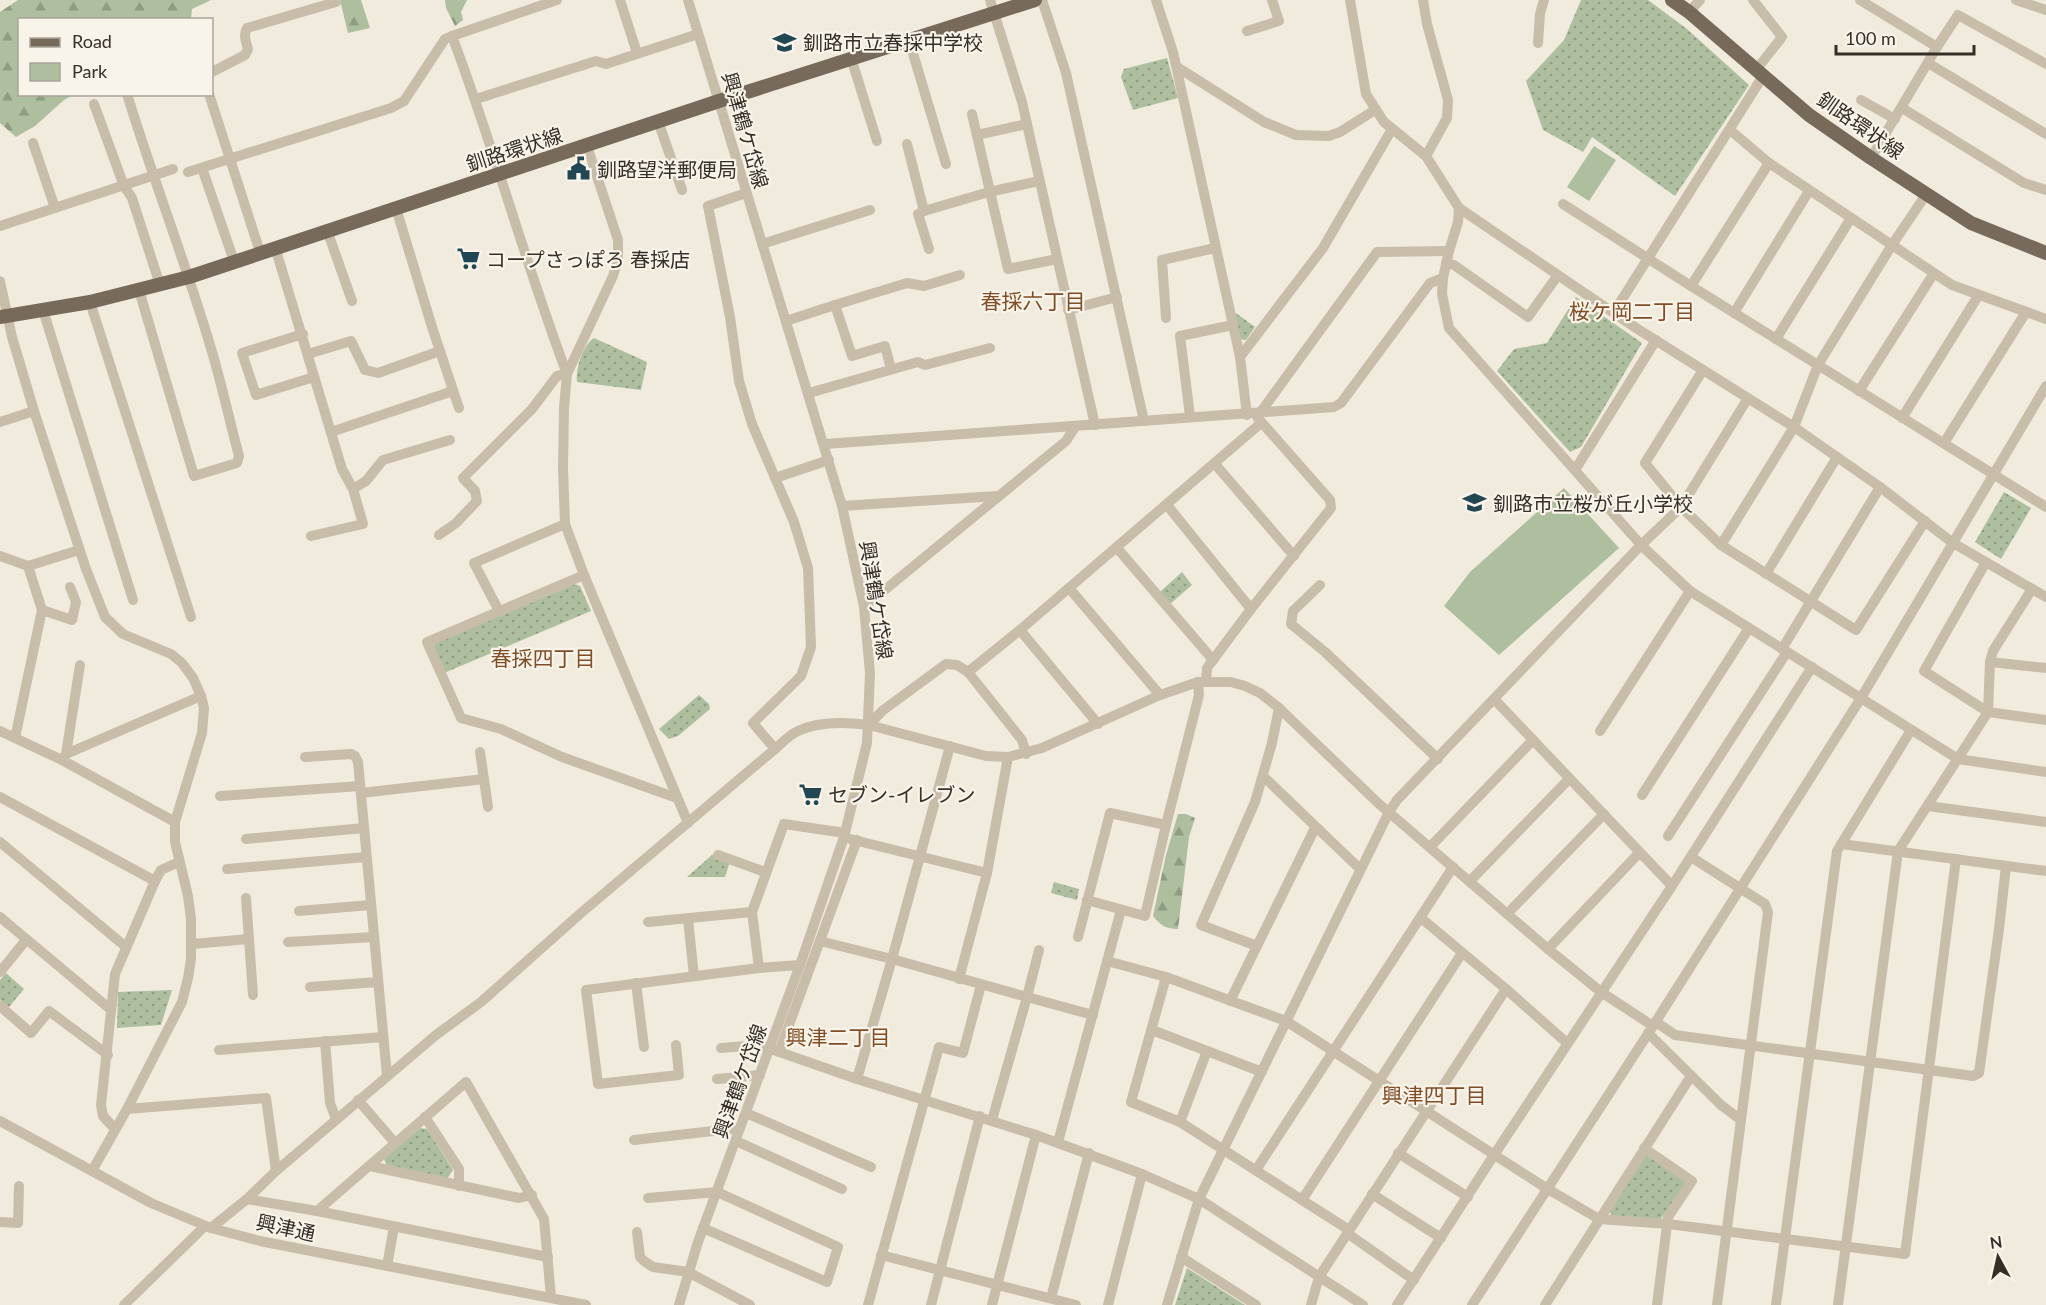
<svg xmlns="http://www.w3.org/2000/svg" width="2046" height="1305" font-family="Lato,'Noto Sans JP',sans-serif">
<defs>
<pattern id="green-dots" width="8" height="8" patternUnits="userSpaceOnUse" patternTransform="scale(1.5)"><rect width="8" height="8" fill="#adbf9e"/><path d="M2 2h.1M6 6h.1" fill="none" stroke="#8e9c81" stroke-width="1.8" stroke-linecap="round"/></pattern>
<pattern id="forest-firs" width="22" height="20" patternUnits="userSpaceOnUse" patternTransform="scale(1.5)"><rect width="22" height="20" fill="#adbf9e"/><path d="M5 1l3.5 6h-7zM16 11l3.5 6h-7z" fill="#8e9c81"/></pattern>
</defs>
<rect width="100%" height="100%" fill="#f1ebdd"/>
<g fill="url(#green-dots)">
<path d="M 1581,0 L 1648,0 L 1687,29 L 1749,85 L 1675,196 L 1592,137 L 1583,152 L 1543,130 L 1526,81 L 1564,40 Z"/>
<path d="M 1167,58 L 1178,98 L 1133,110 L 1121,77 L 1124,69 Z"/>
<path d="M 1576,297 L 1642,343 L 1581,447 L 1570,452 L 1497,371 L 1514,349 L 1547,343 Z"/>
<path d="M 1236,313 L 1255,327 L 1246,340 L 1239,339 L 1233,315 Z"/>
<path d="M 594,338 L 647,362 L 641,390 L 577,382 C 575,369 583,345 594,338 Z"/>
<path d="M 2004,492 L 2031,508 L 2001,559 L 1975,542 Z"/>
<path d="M 1182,572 L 1192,585 L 1170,604 L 1160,592 Z"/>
<path d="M 575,584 L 580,586 L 591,611 L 444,673 L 433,649 L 435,643 Z"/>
<path d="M 699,695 L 709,704 L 710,709 L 678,736 L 669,739 L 659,729 Z"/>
<path d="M 712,855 L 730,862 L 725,877 L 687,877 Z"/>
<path d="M 1054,882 L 1079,889 L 1077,900 L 1051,893 Z"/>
<path d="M 6,973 L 24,989 L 9,1007 L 0,1000 L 0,980 Z"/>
<path d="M 172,990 L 161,1025 L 117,1028 L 118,992 Z"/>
<path d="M 420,1128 L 427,1129 L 453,1170 L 447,1179 L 387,1166 L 384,1159 Z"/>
<path d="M 1645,1154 L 1687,1182 L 1659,1221 L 1612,1216 L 1609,1210 Z"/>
<path d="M 1187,1268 L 1245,1305 L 1175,1305 Z"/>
</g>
<g fill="url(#forest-firs)">
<path d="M 18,0 L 211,0 L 192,9 L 191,19 L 20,20 L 20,94 L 73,95 L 64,100 L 35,126 L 16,137 L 0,123 L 0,12 Z"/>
<path d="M 340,0 L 361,0 L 370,28 L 348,33 Z"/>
<path d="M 445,0 L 467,0 L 461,12 L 463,20 L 455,26 L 446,8 Z"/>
<path d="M 1178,814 L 1186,814 L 1195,818 L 1189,837 L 1178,929 C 1166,929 1160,925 1153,916 L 1166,855 Z"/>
</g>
<g fill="#adbf9e">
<path d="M 1594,146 L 1616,160 L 1589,201 L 1567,187 Z"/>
<path d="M 1564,488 L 1619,548 L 1499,655 L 1444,606 L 1470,572 Z"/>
</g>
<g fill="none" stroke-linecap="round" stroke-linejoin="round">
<g stroke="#c8bda9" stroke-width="10">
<path d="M 620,0 L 637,53"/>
<path d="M 990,0 L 1022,102 L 1095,425"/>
<path d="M 1042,0 L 1066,73 L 1144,421"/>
<path d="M 1156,0 L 1173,52 L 1233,325 L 1240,357 L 1247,415"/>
<path d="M 1350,0 L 1366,94 L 1384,122 L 1426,156 L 1459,208 L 1458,222 L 1449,251 L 1443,278 L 1442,294 L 1449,328 L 1641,545 L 1690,591 L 1958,759 L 2046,772"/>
<path d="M 1423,0 L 1427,24 L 1448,100 L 1447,118 L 1426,156"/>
<path d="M 1753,0 L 1782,37 L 1756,70"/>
<path d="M 1860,0 L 1937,47"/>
<path d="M 2016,0 L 2046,10"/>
<path d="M 1689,12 L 1700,0"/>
<path d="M 1247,31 L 1279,21 L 1272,0"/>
<path d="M 909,40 L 946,164"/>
<path d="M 1538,43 L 1540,14 L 1544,0"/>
<path d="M 851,58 L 877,141"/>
<path d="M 1928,63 L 2046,134"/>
<path d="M 1177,67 L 1264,122 L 1296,135 L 1329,136 L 1340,132 L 1375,110"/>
<path d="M 212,72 L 245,55 L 248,49 C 246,42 243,35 247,28 L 336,2"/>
<path d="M 127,94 C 153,179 185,261 210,345 C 221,381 229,419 239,456 L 237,463 L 194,476 L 139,290"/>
<path d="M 209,94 L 260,252"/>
<path d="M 476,99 L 596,61 L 606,64 L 698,34"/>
<path d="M 1861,100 L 1895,119"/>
<path d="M 94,104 L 124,186 L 132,198 L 160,285"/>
<path d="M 1902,108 L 2024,183 L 2046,190"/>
<path d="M 972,114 L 1008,269 L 1057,259"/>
<path d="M 658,121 L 682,190"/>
<path d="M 1730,130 L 1769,163 L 1952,285 L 2046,319"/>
<path d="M 977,135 L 1027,124"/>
<path d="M 33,143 L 55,208"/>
<path d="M 907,144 L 924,211 L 918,214 L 929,249"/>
<path d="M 587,146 L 618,240 L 618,260 L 613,276 L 567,374 L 564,408 L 563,468 L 565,524 L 584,575 L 688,823"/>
<path d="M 1871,158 L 1937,47 L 1958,15 L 2046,64"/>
<path d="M 202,168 L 234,261"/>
<path d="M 188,172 L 391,108 L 404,101 L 445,39 L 452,36"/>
<path d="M 746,193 L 708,206 L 730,317 L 739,381 L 752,424 L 794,522 L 808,568 L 811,647 L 801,676 L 753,723 L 775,749"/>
<path d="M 1563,204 L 1691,286 L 2046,507"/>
<path d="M 396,208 L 432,327 L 459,408"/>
<path d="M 1459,208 L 1636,328 L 1794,427 L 1880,487 L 1953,543 L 2046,597"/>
<path d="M 924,211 L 989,192 L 1039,181"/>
<path d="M 0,226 L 173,169"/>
<path d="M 327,230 L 352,301"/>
<path d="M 762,244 L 870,210"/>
<path d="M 275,247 L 342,469 L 353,489 L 363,524 L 311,536"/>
<path d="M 1446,263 L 1454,265 L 1528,317 L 1558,275"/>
<path d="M 0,281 L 12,337 L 34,411 L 86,569 L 105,617 L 123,634 L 171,654 L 182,663 L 193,678 L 201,696 L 204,708 L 202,733 L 175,822 L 175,842 L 188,896 L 191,919 L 191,959 L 188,978 L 182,1002 L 127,1109 L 92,1171"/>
<path d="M 1691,286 L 1769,163"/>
<path d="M 90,302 L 191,617"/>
<path d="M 43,310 L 133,600"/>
<path d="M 1068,310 L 1117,297"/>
<path d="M 1614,312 L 1763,76"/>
<path d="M 1734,313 L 1809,191"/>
<path d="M 1166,318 L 1162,260 L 1215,248"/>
<path d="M 786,321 L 835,305"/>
<path d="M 303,334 L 242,353 L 256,395 L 314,377"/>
<path d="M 1776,339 L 1851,218"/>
<path d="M 308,354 L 351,341 L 365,370 L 378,373 L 440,351"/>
<path d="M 1240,357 L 1323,248 L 1392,129"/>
<path d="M 891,369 L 885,346 L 852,356 L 835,305 L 907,283 L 924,286 L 960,275"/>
<path d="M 1703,370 L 1645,463 L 1681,507 L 1721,545 L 1856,630 L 1925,521"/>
<path d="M 1859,391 L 1934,273"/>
<path d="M 809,393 L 918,362 L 925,365 L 990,348"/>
<path d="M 1260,413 L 1377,252 L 1449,251"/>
<path d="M 1190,416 L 1180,336 L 1233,325"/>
<path d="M 1902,418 L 1978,296"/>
<path d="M 0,422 L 34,411"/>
<path d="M 331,432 L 453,391"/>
<path d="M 1944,443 L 2026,312"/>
<path d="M 825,444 L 1334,407 L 1341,403 L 1430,283 L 1443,278"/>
<path d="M 1215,464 L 1294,556"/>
<path d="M 1575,470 L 1656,340"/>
<path d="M 775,478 L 829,460"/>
<path d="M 353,489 L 366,481 L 383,460 L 450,440"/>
<path d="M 1167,505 L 1251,609"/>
<path d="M 842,506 L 997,496"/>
<path d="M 439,535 L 456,523 L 477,501 L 475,491 L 463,478 L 532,409 L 557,376 L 567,374 C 525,263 494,147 452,36 L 557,0"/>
<path d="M 1721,545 L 1794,427 L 1818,365 L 1892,245 L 1927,193"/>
<path d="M 1117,548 L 1213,660"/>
<path d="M 0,556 L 28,566 L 42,610 L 15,738"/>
<path d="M 1986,562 L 1924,671 L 1988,712 L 2046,720"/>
<path d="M 28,566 L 79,550"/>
<path d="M 1766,574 L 1837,457"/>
<path d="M 584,575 L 427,642 L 461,718 L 501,729 L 562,757 L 677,798"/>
<path d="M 1320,585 L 1293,611 L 1291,624 L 1325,652 L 1438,759"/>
<path d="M 1069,588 L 1160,695"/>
<path d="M 864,607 L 1066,441 L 1075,427"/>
<path d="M 42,610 L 72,620 L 76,602 L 70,587"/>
<path d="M 499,611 L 474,563 L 565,524"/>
<path d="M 1020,630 L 1098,724"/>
<path d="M 1782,649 L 1880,487"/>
<path d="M 1990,662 L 2046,668"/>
<path d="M 968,672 L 1020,630 L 1261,423"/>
<path d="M 1206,681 L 1207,668 L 1251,609 L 1331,508 L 1330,500 L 1257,417"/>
<path d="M 1494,699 L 1672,886"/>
<path d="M 869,725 L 882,711 L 946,664 L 957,665 L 968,672 L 1022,740 L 1026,754"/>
<path d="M 0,731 L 62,760 L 175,822"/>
<path d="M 1600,731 L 1690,591"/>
<path d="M 480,752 L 488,807"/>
<path d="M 66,754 L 80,665"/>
<path d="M 305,757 L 351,754 L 355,756 L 358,762 L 387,1076"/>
<path d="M 62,760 L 66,754 L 201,696"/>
<path d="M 1263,776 L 1360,869"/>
<path d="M 361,793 L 484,779"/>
<path d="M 1642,795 L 1749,628"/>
<path d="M 220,796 L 360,786"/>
<path d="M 0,797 L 155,881"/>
<path d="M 1928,806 L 2046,822"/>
<path d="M 1668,836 L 1787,652"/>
<path d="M 246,839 L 364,828"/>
<path d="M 850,839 L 987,873"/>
<path d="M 0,842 L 126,947"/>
<path d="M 1841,844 L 2046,871"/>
<path d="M 1430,847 L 1533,740"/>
<path d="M 718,855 L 765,872"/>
<path d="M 1691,857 L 1765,904 L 1768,912 L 1717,1305"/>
<path d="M 227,869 L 366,857"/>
<path d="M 1470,881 L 1569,779"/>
<path d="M 246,898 L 253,995"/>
<path d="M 1087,900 L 1145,916 L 1166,825 L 1199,695 L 1198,682"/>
<path d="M 299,911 L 370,905"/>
<path d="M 1508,913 L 1604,814"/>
<path d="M 0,917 L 110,1009"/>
<path d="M 1421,918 L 1506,989 L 1567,1043"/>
<path d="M 688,919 L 694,976"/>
<path d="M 648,922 L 752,912"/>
<path d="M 1078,937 L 1110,813 L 1166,825"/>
<path d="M 820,941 L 892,959 L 1027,997 L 992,1120"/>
<path d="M 288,942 L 374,937"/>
<path d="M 192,944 L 249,939"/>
<path d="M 1257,946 L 1201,925 L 1255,802 L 1272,743 L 1279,708"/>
<path d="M 1548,949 L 1639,853"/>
<path d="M 1039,950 L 1027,997 L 1093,1015"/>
<path d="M 1107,961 L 1166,977 L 1286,1021 L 1546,1188 L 1599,1219 L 1668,1224 L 1905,1254 L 1956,859"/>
<path d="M 759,968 L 752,912 L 784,824 L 845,833"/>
<path d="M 0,972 L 26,940"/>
<path d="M 1166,977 L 1131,1102 L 1180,1122 L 1349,1230"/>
<path d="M 959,979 L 987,873 L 1008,757"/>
<path d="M 636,983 L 644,1047"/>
<path d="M 310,987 L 378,982"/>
<path d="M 1230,1001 L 1315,828"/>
<path d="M 0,1006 L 31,1033 L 49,1011 L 108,1055"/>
<path d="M 1656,1022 L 1675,1035 L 1973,1076 L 1979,1073 L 1999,929 L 2006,866"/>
<path d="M 1152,1030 L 1262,1072"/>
<path d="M 1648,1033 L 1721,1105 L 1741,1120"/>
<path d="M 325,1041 L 330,1103 L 336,1119"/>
<path d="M 676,1045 L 679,1075 L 598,1084 L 586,990 L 759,968 L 800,965"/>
<path d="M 721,1048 L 759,1045 L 857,1079 L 1036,1135 L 1142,1174 L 1199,1199 L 1363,1305"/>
<path d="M 219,1050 L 383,1037"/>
<path d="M 779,1052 L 857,840"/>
<path d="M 717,1079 L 760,1075"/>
<path d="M 857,1079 L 892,959 L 950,746"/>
<path d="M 358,1100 L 395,1143"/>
<path d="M 127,1109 L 266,1098 L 276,1171"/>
<path d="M 746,1113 L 871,1167"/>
<path d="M 425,1117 L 459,1169 L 459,1186"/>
<path d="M 0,1121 L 151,1203 L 211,1228 L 260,1241 L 586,1305"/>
<path d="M 1180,1122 L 1207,1051"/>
<path d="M 115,1129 L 103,1116 L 101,1105 L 115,974 L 155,881 L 161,870 L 179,862"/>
<path d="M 634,1140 L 740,1128"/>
<path d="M 736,1141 L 842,1189"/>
<path d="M 1058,1142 L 1121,910"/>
<path d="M 1644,1148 L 1692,1181 L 1668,1217 L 1657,1305"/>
<path d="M 1398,1153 L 1468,1197"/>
<path d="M 370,1166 L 519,1198 L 532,1195"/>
<path d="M 1256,1170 L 1453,867"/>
<path d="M 1372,1194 L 1441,1238"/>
<path d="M 648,1198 L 717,1192 L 838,1247 L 827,1282 L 703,1228"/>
<path d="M 247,1199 L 317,1211 L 466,1082 L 544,1219 L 551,1297"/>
<path d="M 1302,1200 L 1462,953"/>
<path d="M 317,1211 L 548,1257"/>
<path d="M 0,1222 L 18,1223 L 19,1186"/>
<path d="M 211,1228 L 247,1199 L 276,1171 L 436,1035 L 481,1002 L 581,913 L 775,749 C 782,743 789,735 798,731 C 819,721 846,722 869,725 L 986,756 L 1008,757 L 1042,748 L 1160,695 L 1198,682 L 1231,682 L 1245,686 L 1260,693 L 1279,708 L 1378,803 L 1548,949 L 1601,992 L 1653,1026"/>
<path d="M 637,1232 L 640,1257 L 644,1261 L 653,1267 L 688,1272 L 750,1305"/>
<path d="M 1347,1233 L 1414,1280"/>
<path d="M 881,1255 L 1076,1305"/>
<path d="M 1181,1257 L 1256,1305"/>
<path d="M 387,1266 L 394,1227"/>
<path d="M 1051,1298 L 1089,1153"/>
<path d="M 124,1305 L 205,1226"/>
<path d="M 679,1305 L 698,1242 L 800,965 L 844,837 L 867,743 L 870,673 L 864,607 L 842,506 L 688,0"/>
<path d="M 868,1305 L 939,1047 L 963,1053 L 981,985"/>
<path d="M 931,1305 L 980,1116"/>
<path d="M 992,1305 L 1036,1135"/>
<path d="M 1108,1305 L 1142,1174"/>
<path d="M 1167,1305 L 1199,1199 L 1389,812 L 1397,800 L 1641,545 L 1681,507 L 1748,398"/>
<path d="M 1311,1305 L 1319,1277 L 1506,989"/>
<path d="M 1397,1305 L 1494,1155 L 1672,886 L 1812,667"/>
<path d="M 1472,1305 L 1653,1026 L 1861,698 L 2046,386"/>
<path d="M 1545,1305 L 1691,1076"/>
<path d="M 1776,1305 L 1837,851 L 1911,730"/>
<path d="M 1838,1305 L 1898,851 L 1988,712 L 1990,662 L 1993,651 L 2032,589"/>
</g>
<g stroke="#776a5b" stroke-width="14">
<path d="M 1672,0 L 1689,12 L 1809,115 L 1871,158 L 1971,223 L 2046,253"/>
<path d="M 0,317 L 90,302 L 189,277 L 719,101 L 1035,0"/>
</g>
</g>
<defs>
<symbol id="school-bare" viewBox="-9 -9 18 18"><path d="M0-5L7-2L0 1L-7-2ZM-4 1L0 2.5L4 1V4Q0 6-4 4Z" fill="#214755" stroke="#f8f4e9" stroke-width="2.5" paint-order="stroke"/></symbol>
<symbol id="civic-bare" viewBox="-9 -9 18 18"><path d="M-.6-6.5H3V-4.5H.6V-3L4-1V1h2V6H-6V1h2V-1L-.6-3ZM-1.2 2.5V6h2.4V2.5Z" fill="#214755" stroke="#f8f4e9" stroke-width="2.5" paint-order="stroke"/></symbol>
<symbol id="supermarket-bare" viewBox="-9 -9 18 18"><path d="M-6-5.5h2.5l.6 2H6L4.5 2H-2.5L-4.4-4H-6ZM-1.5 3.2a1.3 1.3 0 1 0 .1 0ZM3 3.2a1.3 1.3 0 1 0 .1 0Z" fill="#214755" stroke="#f8f4e9" stroke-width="2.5" paint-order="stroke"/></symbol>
</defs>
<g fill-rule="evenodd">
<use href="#school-bare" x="768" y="26" width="33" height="33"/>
<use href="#civic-bare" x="562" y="152" width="33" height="33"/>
<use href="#supermarket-bare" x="452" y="242" width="33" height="33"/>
<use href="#school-bare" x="1458" y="486" width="33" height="33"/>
<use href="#supermarket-bare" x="794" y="778" width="33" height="33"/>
</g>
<g text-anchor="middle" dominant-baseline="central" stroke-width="4.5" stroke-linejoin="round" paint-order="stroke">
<g font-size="20" fill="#362f29" stroke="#f8f4e9" text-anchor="start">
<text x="803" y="42">釧路市立春採中学校</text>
<text x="597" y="169">釧路望洋郵便局</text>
<text x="486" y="259">コープさっぽろ 春採店</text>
<text x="1493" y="503">釧路市立桜が丘小学校</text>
<text x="828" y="794">セブン-イレブン</text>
</g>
<g font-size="20" fill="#362f29" stroke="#f8f4e9">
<text transform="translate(1861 125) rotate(35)">釧路環状線</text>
<text transform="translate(746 130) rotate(74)">興津鶴ケ岱線</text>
<text transform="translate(514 149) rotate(-18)">釧路環状線</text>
<text transform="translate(877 600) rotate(81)">興津鶴ケ岱線</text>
<text transform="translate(739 1081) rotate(-70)">興津鶴ケ岱線</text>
<text transform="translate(286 1227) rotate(12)">興津通</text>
</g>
<g font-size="21" fill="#804d27" stroke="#f8f4e9">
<text x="1033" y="300">春採六丁目</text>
<text x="1632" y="310">桜ケ岡二丁目</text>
<text x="543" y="657">春採四丁目</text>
<text x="838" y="1036">興津二丁目</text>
<text x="1434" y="1094">興津四丁目</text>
</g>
</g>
<rect x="18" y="18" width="195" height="78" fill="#f8f4e9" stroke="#aaa59c" stroke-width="1.5"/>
<rect x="30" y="38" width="30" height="9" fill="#776a5b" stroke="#aaa59c" stroke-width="1.5"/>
<text x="72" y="48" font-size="18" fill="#362f29">Road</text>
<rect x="30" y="63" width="30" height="18" fill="#adbf9e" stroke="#aaa59c" stroke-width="1.5"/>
<text x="72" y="78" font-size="18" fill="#362f29">Park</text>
<g transform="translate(1998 1257) rotate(352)" stroke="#f8f4e9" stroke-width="4.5" paint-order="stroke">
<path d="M0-4.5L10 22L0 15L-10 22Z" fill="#362f29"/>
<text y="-9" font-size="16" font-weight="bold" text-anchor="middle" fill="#362f29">N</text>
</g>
<path d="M1836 45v9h138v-9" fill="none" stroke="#362f29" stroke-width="3"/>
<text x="1845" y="45" font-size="18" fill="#362f29" stroke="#f8f4e9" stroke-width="4.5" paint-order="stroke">100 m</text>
</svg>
